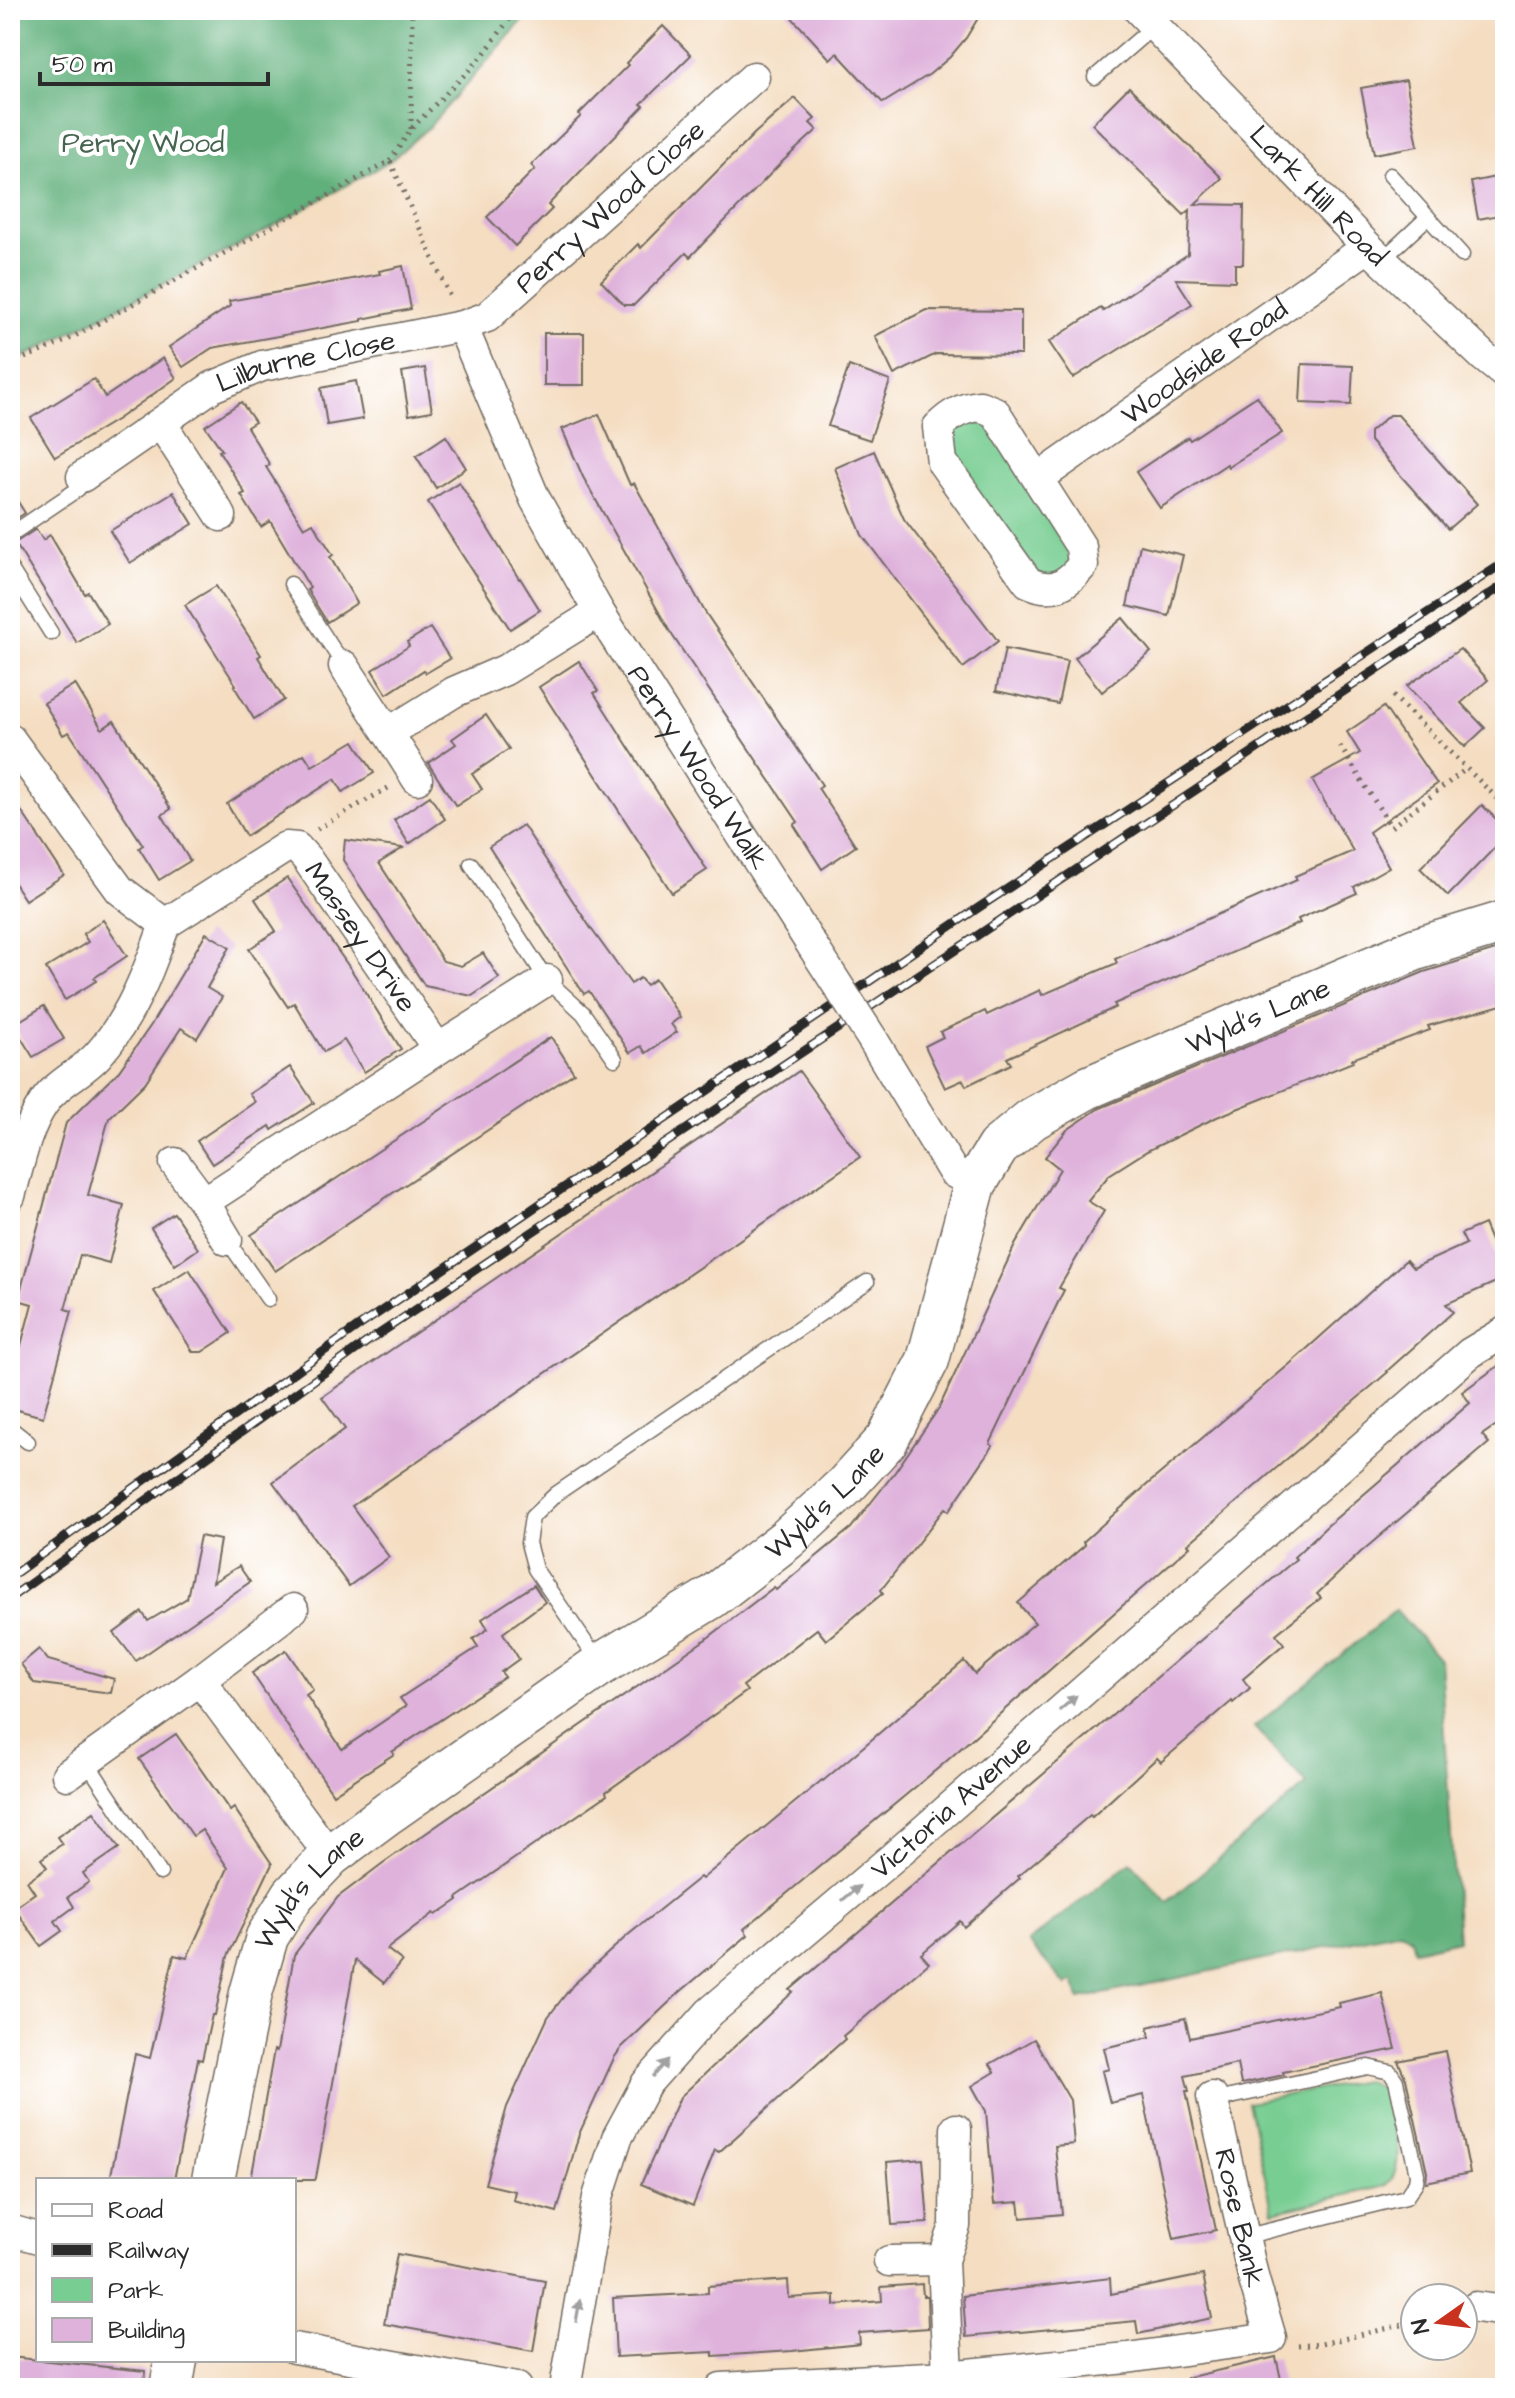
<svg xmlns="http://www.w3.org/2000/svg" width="1515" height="2398" font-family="'Architects Daughter',sans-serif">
<rect width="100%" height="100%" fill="#fff"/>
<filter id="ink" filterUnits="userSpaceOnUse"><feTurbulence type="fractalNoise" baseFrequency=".0125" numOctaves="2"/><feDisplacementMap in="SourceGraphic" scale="16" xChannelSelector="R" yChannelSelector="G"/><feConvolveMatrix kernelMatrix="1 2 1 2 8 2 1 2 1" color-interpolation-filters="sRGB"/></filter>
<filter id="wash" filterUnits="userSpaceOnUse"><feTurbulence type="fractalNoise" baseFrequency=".006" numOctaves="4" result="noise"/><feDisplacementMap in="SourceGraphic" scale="32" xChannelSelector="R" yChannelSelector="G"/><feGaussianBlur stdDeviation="1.8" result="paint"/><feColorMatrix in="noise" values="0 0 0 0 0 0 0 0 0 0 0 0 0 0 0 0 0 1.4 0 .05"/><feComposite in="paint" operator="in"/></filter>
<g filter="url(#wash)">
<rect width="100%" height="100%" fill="#f4ddc1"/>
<g fill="#77cd92" stroke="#517c5e" stroke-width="2">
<path d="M 970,423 L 983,423 L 994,428 L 1072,551 L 1073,565 L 1044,582 L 949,457 L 953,429 Z"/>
<path d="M 1364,2081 C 1375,2083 1381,2088 1386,2098 C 1392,2125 1409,2163 1386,2186 L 1273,2212 L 1248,2102 Z"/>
</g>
<g fill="#61b07c" stroke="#466e54" stroke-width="2">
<path d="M 10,10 L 532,10 L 429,127 L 390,161 L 252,238 L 10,364 Z"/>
<path d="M 1396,1610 L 1439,1659 L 1458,1940 L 1414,1950 L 1411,1938 L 1401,1931 L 1079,1999 L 1074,1981 L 1066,1985 L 1028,1942 L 1131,1862 L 1167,1902 L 1307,1784 L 1254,1727 Z"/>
</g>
<g id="blocks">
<g fill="#dfb2dc">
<path d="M 785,10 L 983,10 L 966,38 L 950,57 L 930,74 L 883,103 L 837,53 L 830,59 Z"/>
<path d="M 663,26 L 691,55 L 641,104 L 644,106 L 548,205 L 552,209 L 515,246 L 487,217 L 535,169 L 531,165 L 581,116 L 579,114 L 628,65 L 626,63 Z"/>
<path d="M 1406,80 L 1418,146 L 1374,154 L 1361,88 Z"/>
<path d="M 1129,87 L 1222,178 L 1195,204 L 1244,205 L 1243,264 L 1235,264 L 1235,281 L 1176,279 L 1192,304 L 1073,378 L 1049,342 L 1101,308 L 1103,311 L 1188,254 L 1190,210 L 1184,215 L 1092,124 Z"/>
<path d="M 795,98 L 815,119 L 810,123 L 817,130 L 783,161 L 690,257 L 686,253 L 634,305 L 624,305 L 601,281 L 638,244 L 641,248 L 755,133 Z"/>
<path d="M 1505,175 L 1505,214 L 1478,219 L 1471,182 Z"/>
<path d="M 403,266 L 411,309 L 362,319 L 362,321 L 212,348 L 183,367 L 169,347 L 230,306 L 229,301 L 380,274 L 379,271 Z"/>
<path d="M 926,310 L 1021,311 L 1021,355 L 936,354 L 894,375 L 875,336 Z"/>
<rect x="544" y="333" width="40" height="52"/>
<path d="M 163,358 L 176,378 L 118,419 L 55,457 L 31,418 L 94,379 L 105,397 Z"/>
<path d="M 1302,364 L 1353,366 L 1351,405 L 1300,403 Z"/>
<path d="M 849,366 L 890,381 L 870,440 L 828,426 Z"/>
<path d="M 425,368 L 432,411 L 409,415 L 402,372 Z"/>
<path d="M 356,381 L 363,419 L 327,425 L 321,388 Z"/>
<path d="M 1257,396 L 1282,433 L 1228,467 L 1227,464 L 1160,508 L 1136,472 L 1188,437 L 1190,440 Z"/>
<path d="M 241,402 L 255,422 L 247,427 L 270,465 L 266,467 L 304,528 L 313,523 L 333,555 L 330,557 L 357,603 L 327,622 L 307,590 L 310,588 L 270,521 L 261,527 L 241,495 L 245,493 L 219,451 L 222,450 L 205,426 Z"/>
<path d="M 599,414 L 630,485 L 634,483 L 705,612 L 822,785 L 818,788 L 856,846 L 822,869 L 794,825 L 798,822 L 670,632 L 583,477 L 562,429 Z"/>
<path d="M 1389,415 L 1398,415 L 1477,504 L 1448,529 L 1370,441 L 1370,432 Z"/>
<path d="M 446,436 L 466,468 L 436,488 L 416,456 Z"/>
<path d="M 874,451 L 904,519 L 998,641 L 963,668 L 862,535 L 835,468 Z"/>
<path d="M 459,482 L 519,579 L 520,578 L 540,610 L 510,629 L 428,502 Z"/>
<path d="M 10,489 L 25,513 L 10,523 Z"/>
<path d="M 173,492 L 193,524 L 130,563 L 110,531 Z"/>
<path d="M 36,529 L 43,540 L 50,535 L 85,594 L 88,592 L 108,624 L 77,643 L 15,543 Z"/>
<path d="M 1140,545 L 1183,555 L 1169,616 L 1127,606 Z"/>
<path d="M 216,586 L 261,655 L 258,657 L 284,700 L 254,719 L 234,686 L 236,685 L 185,605 Z"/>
<path d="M 1123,618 L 1151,652 L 1102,692 L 1075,658 Z"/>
<path d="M 430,628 L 450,659 L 426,673 L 424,670 L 387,694 L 372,670 L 409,646 L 407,642 Z"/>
<path d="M 1005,649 L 1067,661 L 1058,704 L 996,691 Z"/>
<path d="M 1460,649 L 1488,680 L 1461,703 L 1485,728 L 1465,747 L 1407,686 Z"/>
<path d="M 579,661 L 598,691 L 594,693 L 707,870 L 672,893 L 539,687 Z"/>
<path d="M 75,684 L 102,729 L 114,721 L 171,809 L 162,815 L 190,861 L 159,880 L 139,848 L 143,845 L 69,732 L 63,735 L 44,703 Z"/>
<path d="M 1384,707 L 1437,784 L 1369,832 L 1389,867 L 1354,887 L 1357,893 L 1298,919 L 1300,923 L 1114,1004 L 1116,1007 L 1007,1058 L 1011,1064 L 966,1086 L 963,1080 L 945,1088 L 925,1046 L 943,1037 L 940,1032 L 985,1011 L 987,1015 L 1040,990 L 1042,995 L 1117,963 L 1115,959 L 1297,880 L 1295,876 L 1353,851 L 1312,780 L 1360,753 L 1347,732 Z"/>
<path d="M 486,715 L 509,749 L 472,774 L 482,789 L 456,806 L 428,763 L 456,744 L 452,739 Z"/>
<path d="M 354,741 L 374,773 L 343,792 L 335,779 L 246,836 L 227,804 L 304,754 L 312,766 Z"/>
<path d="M 10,794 L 64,875 L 25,900 L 10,877 Z"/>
<path d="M 430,796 L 445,819 L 409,844 L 394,820 Z"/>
<path d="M 1482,805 L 1505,828 L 1505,837 L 1448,896 L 1420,868 Z"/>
<path d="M 523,825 L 592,930 L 631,984 L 640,978 L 646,985 L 655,979 L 680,1017 L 671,1024 L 677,1032 L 646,1053 L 641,1046 L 630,1053 L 589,991 L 584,994 L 489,847 Z"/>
<path d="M 345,840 L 403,848 L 379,863 L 443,961 L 461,966 L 483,953 L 499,978 L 472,996 L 425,986 L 343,860 Z"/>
<path d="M 287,878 L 352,971 L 401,1049 L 364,1072 L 344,1040 L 324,1052 L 294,1003 L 288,1007 L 249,949 L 276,931 L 255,899 Z"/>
<path d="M 103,920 L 127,956 L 94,978 L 96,981 L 65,1000 L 46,968 L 88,942 L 83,934 Z"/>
<path d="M 206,933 L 230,947 L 207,988 L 222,997 L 197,1038 L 181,1028 L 145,1083 L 109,1118 L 88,1195 L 124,1205 L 109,1263 L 80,1255 L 65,1309 L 72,1311 L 43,1417 L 10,1408 L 10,1387 L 32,1304 L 18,1300 L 66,1123 L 119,1071 L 151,1025 Z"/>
<path d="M 1505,947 L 1505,1004 L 1428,1026 L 1430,1030 L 1352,1059 L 1353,1062 L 1217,1117 L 1147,1151 L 1109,1175 L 1088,1201 L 1104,1211 L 1059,1288 L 1064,1290 L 990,1444 L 993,1446 L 949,1511 L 945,1508 L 881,1590 L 883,1593 L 826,1640 L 817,1629 L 743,1686 L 747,1691 L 606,1792 L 607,1795 L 457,1898 L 458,1900 L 436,1915 L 434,1913 L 387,1949 L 402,1961 L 384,1983 L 355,1960 L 316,2178 L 315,2180 L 251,2180 L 274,2050 L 277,2051 L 294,1955 L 338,1897 L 383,1863 L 709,1637 L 774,1587 L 776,1590 L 851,1528 L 895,1472 L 939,1408 L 1015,1245 L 1060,1169 L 1045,1157 L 1067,1130 L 1098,1109 L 1424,972 Z"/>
<path d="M 44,1006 L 64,1039 L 33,1057 L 13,1025 Z"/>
<path d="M 551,1037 L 574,1073 L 275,1271 L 251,1235 Z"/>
<path d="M 290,1067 L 314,1103 L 272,1130 L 270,1126 L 212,1164 L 197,1141 L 255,1102 L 249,1094 Z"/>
<path d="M 799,1071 L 860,1157 L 352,1506 L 389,1557 L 349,1586 L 273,1482 L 345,1429 L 322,1397 Z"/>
<path d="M 174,1213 L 198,1249 L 175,1265 L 151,1228 Z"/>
<path d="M 1484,1224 L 1505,1274 L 1505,1278 L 1446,1304 L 1453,1312 L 1387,1371 L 1388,1372 L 1188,1544 L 1190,1546 L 942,1765 L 744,1929 L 748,1935 L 680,1992 L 622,2047 L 614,2058 L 579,2134 L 557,2212 L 513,2200 L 515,2191 L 485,2184 L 507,2107 L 548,2017 L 573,1985 L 628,1935 L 700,1877 L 702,1879 L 822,1780 L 823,1781 L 964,1661 L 975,1674 L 1035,1623 L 1018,1603 L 1085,1545 L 1083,1542 L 1149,1483 L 1291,1363 L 1406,1260 L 1413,1268 L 1466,1244 L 1461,1234 Z"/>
<path d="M 189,1269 L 231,1333 L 202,1352 L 193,1352 L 154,1291 Z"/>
<path d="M 1505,1361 L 1505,1419 L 1482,1435 L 1489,1443 L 1361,1552 L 1317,1594 L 1321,1598 L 1276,1634 L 1284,1644 L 1243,1679 L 1250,1688 L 1233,1703 L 1232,1701 L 1161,1762 L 1157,1758 L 1092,1817 L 1090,1815 L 1018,1876 L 1020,1878 L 964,1927 L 960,1921 L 921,1954 L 929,1963 L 843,2036 L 845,2039 L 719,2152 L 715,2150 L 693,2206 L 641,2184 L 680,2097 L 793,1992 L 790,1990 L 1296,1559 L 1294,1557 L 1327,1526 L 1470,1403 L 1462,1392 Z"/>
<path d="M 200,1536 L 220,1540 L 213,1582 L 239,1566 L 250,1582 L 136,1661 L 114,1633 L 142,1612 L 148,1621 L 187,1598 Z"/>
<path d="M 534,1585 L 545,1602 L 503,1633 L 519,1659 L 501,1672 L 505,1677 L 392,1752 L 394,1754 L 333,1794 L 252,1673 L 286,1650 L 313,1690 L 306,1695 L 342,1749 L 406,1706 L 400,1698 L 478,1647 L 473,1639 L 488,1629 L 482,1619 Z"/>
<path d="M 39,1649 L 48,1660 L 114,1679 L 111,1693 L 34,1683 L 21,1664 Z"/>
<path d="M 176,1734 L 230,1811 L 234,1808 L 272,1864 L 228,1956 L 215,2015 L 212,2015 L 202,2060 L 198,2059 L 174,2180 L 110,2180 L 135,2054 L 150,2058 L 174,1955 L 187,1958 L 228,1868 L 202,1830 L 193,1836 L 139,1759 Z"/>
<path d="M 94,1812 L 119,1848 L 83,1873 L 89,1882 L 68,1897 L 74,1907 L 55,1921 L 62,1931 L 41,1946 L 14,1908 L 35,1893 L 27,1881 L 47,1867 L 41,1859 L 62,1844 L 57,1837 Z"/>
<path d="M 1382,1993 L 1396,2049 L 1283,2072 L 1284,2075 L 1241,2084 L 1237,2064 L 1185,2076 L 1189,2091 L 1186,2091 L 1216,2230 L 1174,2239 L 1143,2095 L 1110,2103 L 1102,2071 L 1109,2069 L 1104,2048 L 1150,2037 L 1148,2027 L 1185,2018 L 1190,2038 L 1340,2007 L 1339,2003 Z"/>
<path d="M 1034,2039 L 1070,2100 L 1074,2144 L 1055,2146 L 1062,2214 L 1021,2218 L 1019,2202 L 994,2204 L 986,2111 L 972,2086 L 995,2072 L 990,2064 Z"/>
<path d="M 1445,2051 L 1470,2173 L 1426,2182 L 1427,2172 L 1406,2079 L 1398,2061 Z"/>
<path d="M 923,2159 L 928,2223 L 892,2225 L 887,2162 Z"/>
<path d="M 397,2254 L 545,2281 L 533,2351 L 384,2324 Z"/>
<path d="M 1203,2275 L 1212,2318 L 1138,2334 L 1136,2321 L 966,2337 L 963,2296 L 1110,2278 L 1111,2294 Z"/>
<path d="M 788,2280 L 789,2298 L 835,2295 L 835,2305 L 882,2301 L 881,2287 L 922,2284 L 923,2296 L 927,2296 L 928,2328 L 859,2333 L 860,2344 L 792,2351 L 713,2356 L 713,2352 L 616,2357 L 613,2298 L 708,2293 L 708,2286 Z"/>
<path d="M 10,2357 L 145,2371 L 144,2388 L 10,2388 Z"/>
<path d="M 1276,2357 L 1283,2388 L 1187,2388 L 1186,2378 Z"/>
</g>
</g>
</g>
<g filter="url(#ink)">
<use href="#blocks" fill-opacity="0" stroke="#716960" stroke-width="2"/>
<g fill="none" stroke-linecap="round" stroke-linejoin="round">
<defs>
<g id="service">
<path d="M 1095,77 L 1154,26"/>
<path d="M 1390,175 L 1462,255"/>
<path d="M 1382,260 L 1428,217"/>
<path d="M 10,535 L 78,489 L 82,477"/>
<path d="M 10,568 L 51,633"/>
<path d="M 291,584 L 344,666"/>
<path d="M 471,864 L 547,980 L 583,1013 L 615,1059"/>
<path d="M 227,1240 L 268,1299"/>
<path d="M 10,1428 L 28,1442"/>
<path d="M 598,1661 L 535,1569 L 528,1543 L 532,1517 L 556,1494 L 867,1282"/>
<path d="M 86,1761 L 160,1873"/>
<path d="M 1212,2101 L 1368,2067 L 1390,2072 L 1396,2081 L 1417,2174 L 1416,2182 L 1406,2197 L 1243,2237"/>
</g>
<g id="minor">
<path id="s1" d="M 1139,10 L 1368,247 L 1484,357 L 1505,374"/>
<path id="s2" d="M 462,326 L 535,499 L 599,612 L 813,947"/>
<path d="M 980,406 L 995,412 L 1081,547 L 1083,565 C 1066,585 1053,594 1028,582 L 942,462 L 938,427 C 951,414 962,408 980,406 Z"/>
<path d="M 161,423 L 221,516"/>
<path id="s3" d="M 82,477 L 212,387 L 262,366 L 462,326 L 487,317 L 754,77"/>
<path id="s4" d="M 1039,478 L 1368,247"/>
<path d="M 344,666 L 388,733 L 454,692 L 505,670 L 599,612"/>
<path d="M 388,733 L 417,779"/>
<path d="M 10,739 L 120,890 L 165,924"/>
<path id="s5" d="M 165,924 L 286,847 L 297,848 L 307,859 L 438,1049 L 547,980"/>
<path d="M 873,1040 L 953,1172 L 975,1184"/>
<path d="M 175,1163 L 204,1202 L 227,1240"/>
<path d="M 10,1196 C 19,1165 25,1131 43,1104 C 56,1083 82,1073 98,1055 C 131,1018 149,970 165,924"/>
<path d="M 204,1202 L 438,1049"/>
<path d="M 293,1609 L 200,1680 L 330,1856"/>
<path d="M 67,1775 L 200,1680"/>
<path d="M 10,2230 L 38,2238"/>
<path d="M 889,2261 L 943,2260"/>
<path d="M 1476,2307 L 1505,2311"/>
<path d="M 294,2348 L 517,2388"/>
<path d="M 948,2376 L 943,2260 L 955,2226 L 956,2129"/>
<path id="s6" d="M 565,2388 L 598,2197 L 617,2138 L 646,2084 L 710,2012 L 891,1859 L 1470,1353 L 1505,1332"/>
<path d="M 721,2388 L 948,2376 L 1127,2358 L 1271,2338 L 1254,2280 L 1212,2097"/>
</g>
<g id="secondary">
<path id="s7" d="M 213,2180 L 251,1993 L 267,1937 L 293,1895 L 330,1856 L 388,1813 L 600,1665 L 712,1597 L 787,1539 L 846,1485 L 887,1440 L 928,1360 L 975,1184 L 998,1147 L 1032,1119 L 1087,1088 L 1416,949 L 1505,922"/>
<path d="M 171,2388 L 176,2360"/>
</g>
</defs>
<use href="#service" stroke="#716960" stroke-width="17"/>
<use href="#minor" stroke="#716960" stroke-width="33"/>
<use href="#secondary" stroke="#716960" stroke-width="45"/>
<g stroke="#716960" stroke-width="5" stroke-dasharray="2 6" stroke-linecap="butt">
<path d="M 411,129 L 412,10"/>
<path d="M 390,161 L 411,129 L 481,58 L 516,10"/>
<path d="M 10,364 L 66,341 L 390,161 L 451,299"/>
<path d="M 1393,696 L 1505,806"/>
<path d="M 1340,746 L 1391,827 L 1466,769"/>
<path d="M 317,829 L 388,788"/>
<path d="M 1298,2346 L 1321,2344 L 1415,2322"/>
</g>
<use href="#service" stroke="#fff" stroke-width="14"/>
<use href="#minor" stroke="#fff" stroke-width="30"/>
<use href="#secondary" stroke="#fff" stroke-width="42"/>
<defs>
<g id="rail">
<path d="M 10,1577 L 359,1326 L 978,908 L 1505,562"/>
<path d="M 10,1598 L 367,1342 L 1505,584"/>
</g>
</defs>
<use href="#rail" stroke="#2b2b2b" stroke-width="9"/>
<use href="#rail" stroke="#fff" stroke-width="6" stroke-dasharray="18" stroke-linecap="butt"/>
<defs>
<path id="minor-bridge" d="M 813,947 L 873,1040"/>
</defs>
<use href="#minor-bridge" stroke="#716960" stroke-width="33" stroke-linecap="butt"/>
<use href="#minor-bridge" stroke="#fff" stroke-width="30"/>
</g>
<defs><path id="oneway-solid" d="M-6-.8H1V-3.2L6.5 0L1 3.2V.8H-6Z" transform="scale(2)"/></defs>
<g fill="#a0a0a0">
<use href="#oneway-solid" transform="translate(1068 1703) rotate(-41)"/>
<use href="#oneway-solid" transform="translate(851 1893) rotate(-40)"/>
<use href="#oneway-solid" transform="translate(660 2068) rotate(-48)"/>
<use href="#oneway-solid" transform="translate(578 2311) rotate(-80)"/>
</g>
</g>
<g text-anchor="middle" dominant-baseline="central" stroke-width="8" stroke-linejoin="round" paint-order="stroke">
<g font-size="28" fill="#46644f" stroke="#fff">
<text x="143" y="143">Perry Wood</text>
</g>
<g font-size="28" fill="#2b2b2b" stroke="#fff">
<text stroke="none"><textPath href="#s1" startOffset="258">Lark Hill Road</textPath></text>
<text stroke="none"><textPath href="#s3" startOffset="608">Perry Wood Close</textPath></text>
<text stroke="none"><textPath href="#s4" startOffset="202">Woodside Road</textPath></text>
<text stroke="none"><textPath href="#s3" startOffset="256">Lilburne Close</textPath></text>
<text stroke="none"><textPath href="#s2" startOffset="502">Perry Wood Walk</textPath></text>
<text stroke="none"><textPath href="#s5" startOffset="264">Massey Drive</textPath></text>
<text stroke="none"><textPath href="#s7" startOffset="1658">Wyld's Lane</textPath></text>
<text stroke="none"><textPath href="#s7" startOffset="962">Wyld's Lane</textPath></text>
<text stroke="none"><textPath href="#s6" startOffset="730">Victoria Avenue</textPath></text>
<text stroke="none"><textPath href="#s7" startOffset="314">Wyld's Lane</textPath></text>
<text transform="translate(1239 2218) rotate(77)">Rose Bank</text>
</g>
</g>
<rect width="1515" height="2398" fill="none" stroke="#fff" stroke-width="40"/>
<rect x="36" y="2178" width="260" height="184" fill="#ffffff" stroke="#aaaaaa" stroke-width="2"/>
<rect x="52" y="2204" width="40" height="12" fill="#ffffff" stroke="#aaaaaa" stroke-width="2"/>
<text x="108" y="2218" font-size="24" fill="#2b2b2b">Road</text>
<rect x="52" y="2244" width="40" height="12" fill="#2b2b2b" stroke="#aaaaaa" stroke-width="2"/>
<text x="108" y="2258" font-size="24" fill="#2b2b2b">Railway</text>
<rect x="52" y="2278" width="40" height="24" fill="#77cd92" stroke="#aaaaaa" stroke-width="2"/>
<text x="108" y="2298" font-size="24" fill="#2b2b2b">Park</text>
<rect x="52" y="2318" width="40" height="24" fill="#dfb2dc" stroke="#aaaaaa" stroke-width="2"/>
<text x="108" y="2338" font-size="24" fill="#2b2b2b">Building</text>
<g transform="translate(1439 2322) rotate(256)"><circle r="38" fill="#ffffff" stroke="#aaaaaa" stroke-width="2"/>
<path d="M0-6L14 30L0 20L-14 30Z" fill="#c8321e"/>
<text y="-12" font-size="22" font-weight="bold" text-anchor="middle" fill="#2b2b2b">N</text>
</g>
<path d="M40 72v12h228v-12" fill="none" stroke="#2b2b2b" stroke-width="4"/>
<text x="52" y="72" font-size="24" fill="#2b2b2b" stroke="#ffffff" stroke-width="6" paint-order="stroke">50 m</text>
</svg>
